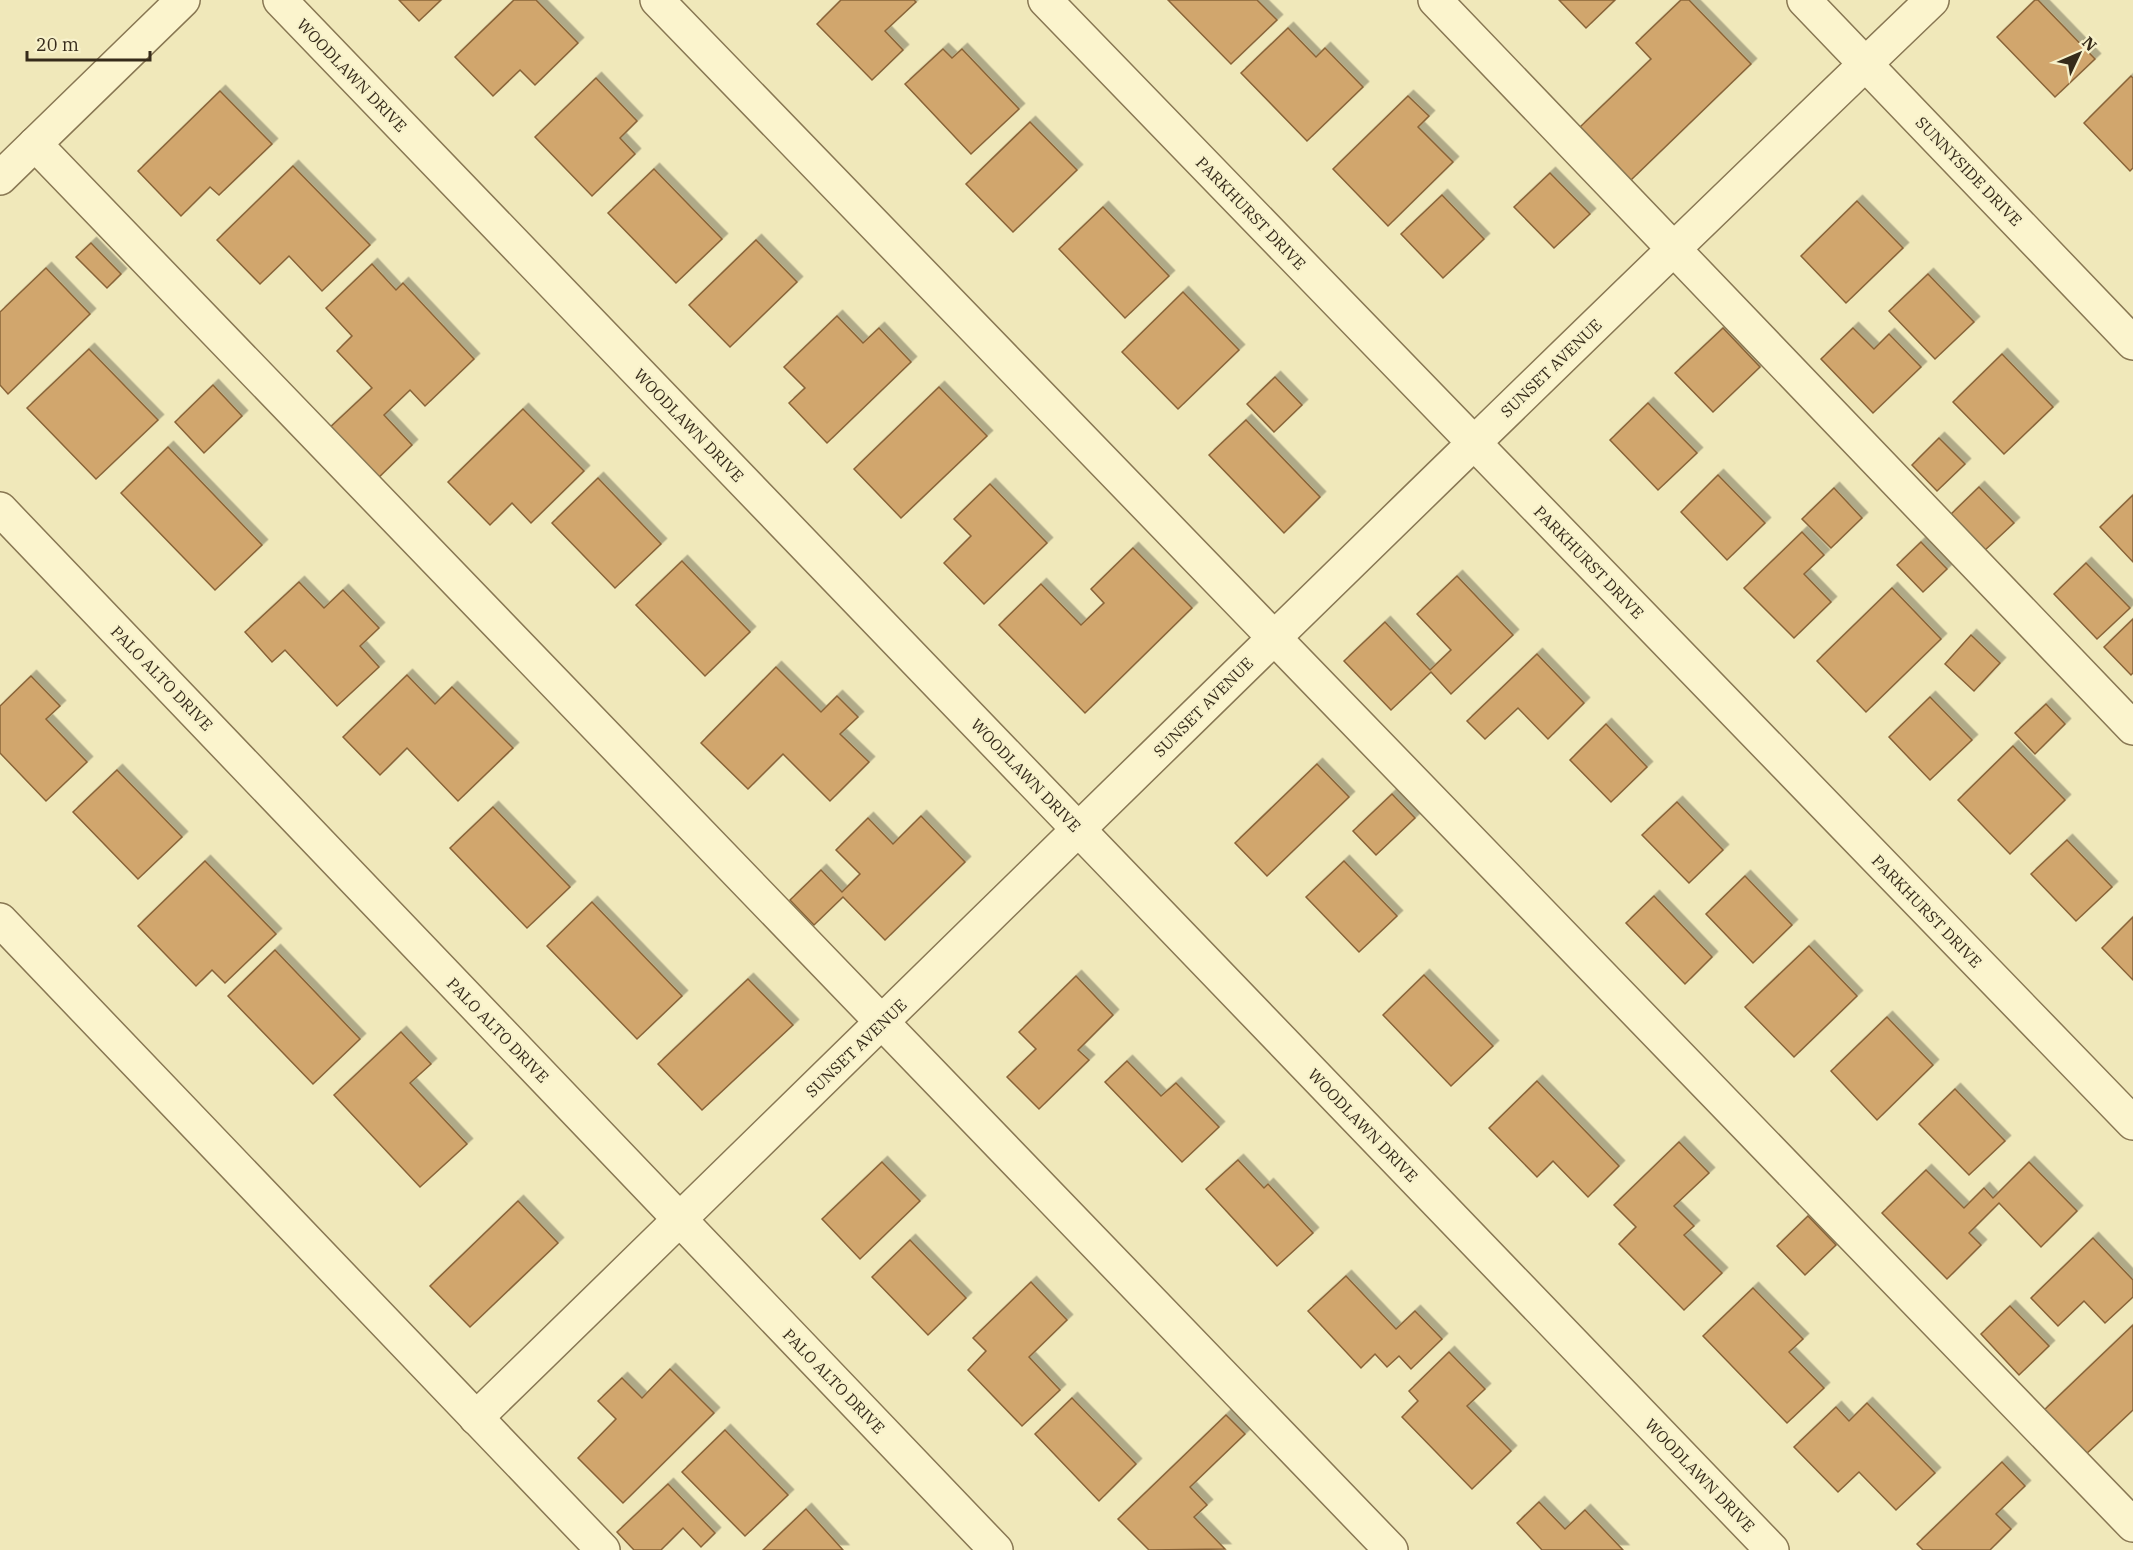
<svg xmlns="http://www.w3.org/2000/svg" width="2133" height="1550" font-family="'IBM Plex Serif',serif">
<defs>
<filter id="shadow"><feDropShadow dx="5.5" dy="-5.5" stdDeviation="0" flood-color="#0004"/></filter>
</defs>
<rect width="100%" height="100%" fill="#f0e8ba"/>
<g fill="#d1a66d" stroke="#896438" stroke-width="1.5" filter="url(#shadow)">
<path d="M 399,0 L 441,0 L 419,21 Z"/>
<path d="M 514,0 L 536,0 L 578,43 L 535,85 L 520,70 L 493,96 L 455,57 Z"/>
<path d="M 841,0 L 914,0 L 916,2 L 885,31 L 903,50 L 872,80 L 817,24 Z"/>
<path d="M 1168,0 L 1257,0 L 1277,20 L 1231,64 Z"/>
<path d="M 1559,0 L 1615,0 L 1586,28 Z"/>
<path d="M 1681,0 L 1689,0 L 1751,64 L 1631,180 L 1580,127 L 1651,59 L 1636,43 Z"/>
<path d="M 2035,0 L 2038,0 L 2095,59 L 2055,97 L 1997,37 Z"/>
<path d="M 1288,28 L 1316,57 L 1325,48 L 1363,87 L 1307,141 L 1241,73 Z"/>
<path d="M 943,49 L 952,58 L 962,49 L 1019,109 L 971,154 L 905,84 Z"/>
<path d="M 2131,76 L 2133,78 L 2133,168 L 2130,171 L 2084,123 Z"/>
<path d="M 596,78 L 637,121 L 620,138 L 635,154 L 592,196 L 535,137 Z"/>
<path d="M 220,91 L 272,144 L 219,195 L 210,187 L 181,216 L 138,171 Z"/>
<path d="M 1408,96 L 1429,116 L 1418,127 L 1453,162 L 1388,226 L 1333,169 Z"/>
<path d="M 1030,122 L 1077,170 L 1013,232 L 966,184 Z"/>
<path d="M 293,166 L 370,245 L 322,291 L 289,256 L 260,284 L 217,240 Z"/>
<path d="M 654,169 L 722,239 L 676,283 L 608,213 Z"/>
<path d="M 1550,173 L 1590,214 L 1554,248 L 1514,207 Z"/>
<path d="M 1442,195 L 1484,239 L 1443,278 L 1401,234 Z"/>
<path d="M 1857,201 L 1903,248 L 1846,303 L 1801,256 Z"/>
<path d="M 1103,207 L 1169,276 L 1125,318 L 1059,249 Z"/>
<path d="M 756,240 L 797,282 L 730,347 L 689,305 Z"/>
<path d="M 91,243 L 121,274 L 107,288 L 76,257 Z"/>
<path d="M 372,264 L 396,290 L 403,283 L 474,359 L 425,406 L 410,390 L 384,415 L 412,445 L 373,483 L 325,432 L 372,388 L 337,351 L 352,336 L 326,308 Z"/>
<path d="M 46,268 L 90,314 L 8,394 L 0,385 L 0,312 Z"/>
<path d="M 1928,274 L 1974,322 L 1935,359 L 1889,311 Z"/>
<path d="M 1183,292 L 1239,350 L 1178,409 L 1122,352 Z"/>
<path d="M 837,316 L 863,343 L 879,328 L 911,362 L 827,443 L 789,403 L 805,388 L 784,367 Z"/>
<path d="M 1723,328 L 1760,367 L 1713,412 L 1675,373 Z"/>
<path d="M 1853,328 L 1874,349 L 1889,334 L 1921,367 L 1873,413 L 1821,359 Z"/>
<path d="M 89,349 L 158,420 L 96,479 L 27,408 Z"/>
<path d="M 2002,354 L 2053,407 L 2004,454 L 1953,402 Z"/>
<path d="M 1275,377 L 1302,405 L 1274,432 L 1247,404 Z"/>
<path d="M 213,385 L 242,416 L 204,453 L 175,422 Z"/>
<path d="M 939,387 L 987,436 L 901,518 L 854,469 Z"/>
<path d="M 1648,403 L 1697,453 L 1658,490 L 1610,440 Z"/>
<path d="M 523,409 L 584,471 L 531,523 L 512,503 L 490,525 L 448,482 Z"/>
<path d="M 1246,420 L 1320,497 L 1284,533 L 1209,455 Z"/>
<path d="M 1939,438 L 1965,464 L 1937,491 L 1912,465 Z"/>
<path d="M 168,447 L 262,545 L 215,590 L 121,493 Z"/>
<path d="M 1718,475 L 1765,523 L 1727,560 L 1681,512 Z"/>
<path d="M 598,478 L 661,544 L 615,588 L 552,523 Z"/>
<path d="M 990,484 L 1047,543 L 984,604 L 944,563 L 971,536 L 954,519 Z"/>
<path d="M 1979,487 L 2014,523 L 1984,551 L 1950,515 Z"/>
<path d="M 1834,488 L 1862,518 L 1831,548 L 1802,519 Z"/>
<path d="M 2133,495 L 2133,562 L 2100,527 Z"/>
<path d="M 1802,532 L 1824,555 L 1804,574 L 1831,602 L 1794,638 L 1744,588 Z"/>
<path d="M 1921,542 L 1947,569 L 1923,592 L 1897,565 Z"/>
<path d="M 1133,548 L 1192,608 L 1085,713 L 999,625 L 1041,584 L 1081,625 L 1104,603 L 1091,589 Z"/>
<path d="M 682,561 L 750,632 L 705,676 L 636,605 Z"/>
<path d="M 2086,563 L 2130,608 L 2097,639 L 2054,594 Z"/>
<path d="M 1457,576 L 1513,635 L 1451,694 L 1431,672 L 1391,710 L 1344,661 L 1385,622 L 1430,670 L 1451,650 L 1417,614 Z"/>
<path d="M 299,582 L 324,608 L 343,590 L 379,628 L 360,646 L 379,667 L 337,706 L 285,650 L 272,662 L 245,632 Z"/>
<path d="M 1892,588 L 1941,639 L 1866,712 L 1817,661 Z"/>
<path d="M 2133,619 L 2133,673 L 2131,675 L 2104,647 Z"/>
<path d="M 1971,635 L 2000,663 L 1974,691 L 1945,664 Z"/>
<path d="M 1537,654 L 1584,703 L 1548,739 L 1518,708 L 1485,739 L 1467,721 Z"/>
<path d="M 776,667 L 821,712 L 837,696 L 858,717 L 840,734 L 869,762 L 830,801 L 783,754 L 748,789 L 701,743 Z"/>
<path d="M 407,675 L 435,704 L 452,687 L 513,748 L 458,801 L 407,748 L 380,775 L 343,737 Z"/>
<path d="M 31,676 L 60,706 L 46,719 L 87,762 L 46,801 L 0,753 L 0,706 Z"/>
<path d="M 1930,697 L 1972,740 L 1930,780 L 1889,737 Z"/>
<path d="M 2046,704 L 2065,724 L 2035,754 L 2015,733 Z"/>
<path d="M 1606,724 L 1647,767 L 1611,802 L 1570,760 Z"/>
<path d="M 2013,746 L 2065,800 L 2010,854 L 1958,800 Z"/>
<path d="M 1317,764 L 1349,797 L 1267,876 L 1235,843 Z"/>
<path d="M 117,770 L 182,837 L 138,879 L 73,812 Z"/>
<path d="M 1392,794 L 1415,818 L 1376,855 L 1353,831 Z"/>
<path d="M 1677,802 L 1723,850 L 1689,883 L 1642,835 Z"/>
<path d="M 493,807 L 570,887 L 527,928 L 450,848 Z"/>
<path d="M 921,816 L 965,862 L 885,940 L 843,897 L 814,925 L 790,900 L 821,870 L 842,892 L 860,874 L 836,850 L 868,818 L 893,844 Z"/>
<path d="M 2067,840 L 2112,887 L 2076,921 L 2031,874 Z"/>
<path d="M 205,861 L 276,934 L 225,983 L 212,970 L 196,986 L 138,926 Z"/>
<path d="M 1344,861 L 1397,916 L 1359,952 L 1306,897 Z"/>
<path d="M 1745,876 L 1792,925 L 1753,963 L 1706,914 Z"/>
<path d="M 1654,896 L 1712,957 L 1685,984 L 1626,923 Z"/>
<path d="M 592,902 L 682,996 L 637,1039 L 547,946 Z"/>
<path d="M 2133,917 L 2133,980 L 2102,948 Z"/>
<path d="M 1809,946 L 1857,996 L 1794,1057 L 1745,1007 Z"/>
<path d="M 275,950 L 360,1039 L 313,1084 L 228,996 Z"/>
<path d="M 1424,975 L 1493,1046 L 1451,1086 L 1383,1015 Z"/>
<path d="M 1076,976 L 1113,1015 L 1078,1050 L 1089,1060 L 1039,1109 L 1007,1077 L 1036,1049 L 1019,1032 Z"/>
<path d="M 748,979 L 793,1025 L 702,1110 L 658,1064 Z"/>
<path d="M 1887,1017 L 1933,1065 L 1877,1120 L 1831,1071 Z"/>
<path d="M 401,1032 L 431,1064 L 410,1083 L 467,1144 L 420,1187 L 334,1095 Z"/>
<path d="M 1127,1061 L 1161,1096 L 1176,1083 L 1219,1127 L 1182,1162 L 1105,1082 Z"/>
<path d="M 1537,1081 L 1619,1166 L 1588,1197 L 1553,1161 L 1537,1177 L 1489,1128 Z"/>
<path d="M 1955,1089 L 2005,1141 L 1969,1175 L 1919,1124 Z"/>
<path d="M 1679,1142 L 1709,1173 L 1674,1206 L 1694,1226 L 1684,1235 L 1722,1273 L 1684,1310 L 1619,1244 L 1636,1227 L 1614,1205 Z"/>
<path d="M 1238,1160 L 1264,1188 L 1268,1184 L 1313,1233 L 1277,1266 L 1206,1189 Z"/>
<path d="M 882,1162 L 920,1201 L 860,1259 L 822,1219 Z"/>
<path d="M 2029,1162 L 2077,1211 L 2041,1247 L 1999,1203 L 1969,1233 L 1981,1245 L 1947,1279 L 1882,1213 L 1926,1170 L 1964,1208 L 1984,1188 L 1993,1198 Z"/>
<path d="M 518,1201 L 558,1243 L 470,1327 L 430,1286 Z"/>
<path d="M 1808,1216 L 1836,1245 L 1805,1275 L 1777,1246 Z"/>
<path d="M 2093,1238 L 2133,1280 L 2133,1297 L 2105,1323 L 2084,1301 L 2058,1326 L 2031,1298 Z"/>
<path d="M 910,1240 L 966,1298 L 928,1335 L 872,1277 Z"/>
<path d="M 1346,1276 L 1396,1329 L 1415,1311 L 1442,1339 L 1411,1369 L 1399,1356 L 1387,1367 L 1375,1354 L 1361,1368 L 1308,1311 Z"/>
<path d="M 1031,1282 L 1067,1320 L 1029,1357 L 1060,1390 L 1022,1426 L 968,1370 L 986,1351 L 973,1338 Z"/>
<path d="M 1753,1288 L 1803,1339 L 1789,1352 L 1824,1388 L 1787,1423 L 1703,1336 Z"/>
<path d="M 2010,1306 L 2049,1346 L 2019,1375 L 1981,1334 Z"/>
<path d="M 2133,1325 L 2133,1410 L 2084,1456 L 2042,1412 Z"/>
<path d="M 1449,1352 L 1485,1389 L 1467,1406 L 1511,1451 L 1472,1489 L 1402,1417 L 1418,1401 L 1409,1391 Z"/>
<path d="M 670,1369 L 714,1413 L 623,1503 L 578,1458 L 616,1419 L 598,1401 L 622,1378 L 642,1398 Z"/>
<path d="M 1072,1398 L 1136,1464 L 1099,1501 L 1035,1434 Z"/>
<path d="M 1867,1403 L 1935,1473 L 1896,1510 L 1859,1472 L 1838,1492 L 1794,1447 L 1836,1407 L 1849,1421 Z"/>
<path d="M 1226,1415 L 1245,1434 L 1190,1487 L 1207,1505 L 1194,1517 L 1225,1549 L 1149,1550 L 1118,1519 Z"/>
<path d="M 725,1430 L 788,1495 L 745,1536 L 682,1472 Z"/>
<path d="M 2002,1462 L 2025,1486 L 1996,1514 L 2011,1529 L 1990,1550 L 1923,1550 L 1917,1544 Z"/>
<path d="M 668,1484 L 715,1533 L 701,1547 L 683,1528 L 661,1550 L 634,1550 L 617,1532 Z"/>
<path d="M 1539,1502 L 1565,1529 L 1585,1510 L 1623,1550 L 1542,1550 L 1517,1523 Z"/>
<path d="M 806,1509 L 843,1550 L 763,1550 Z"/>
</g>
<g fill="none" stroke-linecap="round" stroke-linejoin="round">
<defs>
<g id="minor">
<path d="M 280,0 L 1772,1550"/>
<path d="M 657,0 L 2133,1525"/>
<path d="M 1045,0 L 2133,1123"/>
<path d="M 1435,0 L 2133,728"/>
<path d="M 1804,0 L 2133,343"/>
<path d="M 35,144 L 1391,1550"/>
<path d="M 0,178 L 183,0"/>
<path d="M 0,509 L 996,1550"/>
<path d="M 0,920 L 603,1550"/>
<path d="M 476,1418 C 962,945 1443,469 1932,0"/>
</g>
</defs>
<use href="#minor" stroke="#887753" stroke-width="36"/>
<use href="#minor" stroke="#fbf4cd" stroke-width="33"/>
</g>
<g text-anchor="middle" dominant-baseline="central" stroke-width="4.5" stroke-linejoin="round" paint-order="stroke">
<g font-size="16" fill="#362b1a" stroke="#f7f1ca">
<text transform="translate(352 75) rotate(46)">WOODLAWN DRIVE</text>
<text transform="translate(1969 171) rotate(46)">SUNNYSIDE DRIVE</text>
<text transform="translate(1251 213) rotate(46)">PARKHURST DRIVE</text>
<text transform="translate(1551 368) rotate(-44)">SUNSET AVENUE</text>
<text transform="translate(689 425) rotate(46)">WOODLAWN DRIVE</text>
<text transform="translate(1589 562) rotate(46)">PARKHURST DRIVE</text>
<text transform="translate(162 678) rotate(46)">PALO ALTO DRIVE</text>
<text transform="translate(1203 707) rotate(-45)">SUNSET AVENUE</text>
<text transform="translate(1026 775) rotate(46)">WOODLAWN DRIVE</text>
<text transform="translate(1927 911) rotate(46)">PARKHURST DRIVE</text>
<text transform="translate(498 1030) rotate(46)">PALO ALTO DRIVE</text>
<text transform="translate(856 1048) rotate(-44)">SUNSET AVENUE</text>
<text transform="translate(1363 1125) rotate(46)">WOODLAWN DRIVE</text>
<text transform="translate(834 1381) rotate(46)">PALO ALTO DRIVE</text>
<text transform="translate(1700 1475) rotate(46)">WOODLAWN DRIVE</text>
</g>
</g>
<g transform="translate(2079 54) rotate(46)" stroke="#f7f1ca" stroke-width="4.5" paint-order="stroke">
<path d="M0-4.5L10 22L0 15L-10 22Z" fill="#362b1a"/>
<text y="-9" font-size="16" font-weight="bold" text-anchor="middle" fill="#362b1a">N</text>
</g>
<path d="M27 51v9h123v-9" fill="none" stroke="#362b1a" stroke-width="3"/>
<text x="36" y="51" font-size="18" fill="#362b1a" stroke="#f7f1ca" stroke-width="4.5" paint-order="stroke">20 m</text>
</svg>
